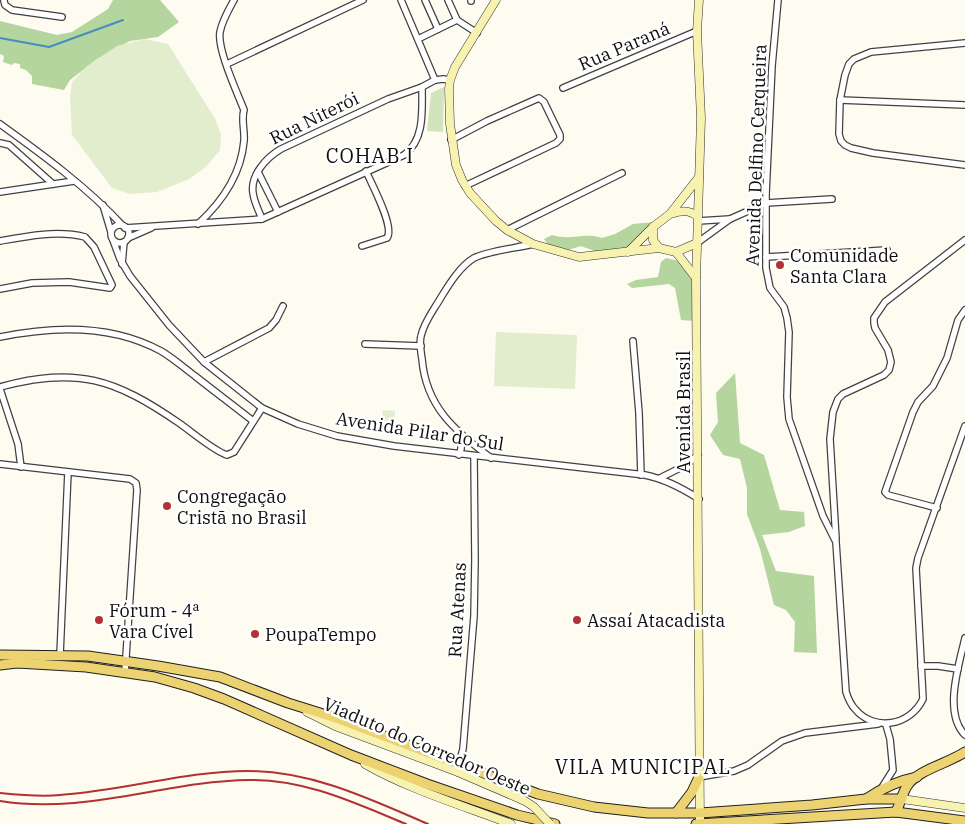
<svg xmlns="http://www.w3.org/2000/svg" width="965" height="824" font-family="'IBM Plex Serif',serif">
<rect width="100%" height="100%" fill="#fefbf0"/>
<path fill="#d0e5bc" d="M 444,87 L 443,132 L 427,131 L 431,93 Z"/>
<g fill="#b4d59d">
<path d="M 113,0 L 160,0 L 179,22 L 158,37 L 130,41 L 97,59 L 70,80 L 64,90 L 32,84 L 32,76 L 26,70 L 20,68 L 20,64 L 14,63 L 12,65 L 3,62 L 4,56 L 0,54 L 0,21 L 57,35 L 72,32 L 108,9 Z"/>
<path d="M 654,222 L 629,248 L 597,252 L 581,246 L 568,250 L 549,246 L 544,239 L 552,235 C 571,241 584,232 602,238 L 615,234 L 633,224 Z"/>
<path d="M 666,258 C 670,259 677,260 681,263 C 697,277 694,302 694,321 L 681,320 L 675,288 L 669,284 L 632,288 L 627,284 L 636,280 L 658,277 L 661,262 Z"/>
<path d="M 735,373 L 740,443 L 764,455 L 780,510 L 804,512 L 805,526 L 789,532 L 762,535 L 776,571 L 814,576 L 817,653 L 794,652 L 795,622 L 786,610 L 774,605 L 760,549 L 747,514 L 747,488 L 740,459 L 723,455 L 710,435 L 718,422 L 716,393 Z"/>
</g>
<g fill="#e1edcd">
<path d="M 144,39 L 168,44 L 214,117 L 221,134 L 220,150 L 206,167 L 189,179 L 157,192 L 129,194 L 112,188 L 72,135 L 70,97 L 72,82 L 87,66 L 117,46 Z"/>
<path d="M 496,332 L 577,335 L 575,389 L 494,386 Z"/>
<path d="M 383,410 L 395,411 L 394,429 L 382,429 Z"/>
</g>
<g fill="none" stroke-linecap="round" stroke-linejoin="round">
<path stroke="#468dc1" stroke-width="2" d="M 0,38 L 49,47 L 123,20"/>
<defs>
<g id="street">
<path d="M 401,0 L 435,80 L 443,79 L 450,80"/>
<path d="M 425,0 L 438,29"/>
<path d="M 448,0 L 457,20"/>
<path d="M 471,0 L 471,1"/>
<path d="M 778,0 L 772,66 L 766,194 L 766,268 L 770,288 L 784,307 L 787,318 L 789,332 L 787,397 L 789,419 L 823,516 L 836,542 L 846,692 C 848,698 850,704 855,709 C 874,732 910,726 923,699 L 916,568 L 918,558 L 965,426"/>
<path d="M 4,1 L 5,5 L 12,10 L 62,17"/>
<path d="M 418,39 L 457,20 L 477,33"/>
<path d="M 965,43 L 871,52 L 854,59 L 849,64 L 845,75 L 840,100 L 839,134 L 841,141 L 845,145 L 851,148 L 873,153 L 965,165"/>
<path d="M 227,64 L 363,0"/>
<path d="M 563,88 L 697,31"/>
<path d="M 840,100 L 965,105"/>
<path d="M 0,124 C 43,155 87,187 123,226"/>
<path d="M 451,140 L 487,121 L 539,98 L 544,102 L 560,135 L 560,139 L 556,143 L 465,186"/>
<path d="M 0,143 L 9,145 L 53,184"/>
<path d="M 258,172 L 278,212"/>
<path d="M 0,192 L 74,181"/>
<path d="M 103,205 L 111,232"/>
<path d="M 262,219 C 259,211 254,202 253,193 C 250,175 267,157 281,149 L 388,99 L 422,87 L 435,80"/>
<path d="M 698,221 L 730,219"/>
<path d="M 198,224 C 223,201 241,175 244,141 C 245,130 241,120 244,110 C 237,92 217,49 220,32 C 222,21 229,9 234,0"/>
<circle cx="120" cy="234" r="9"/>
<path d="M 125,228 L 262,219 L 404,155 C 425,140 422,110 422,87"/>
<path d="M 507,230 L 622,173"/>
<path d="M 128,238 L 151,228"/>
<path d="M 113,240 L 120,259 L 130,276 L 169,325 L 204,362 L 262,408 L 298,424 L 337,436 L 394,446 L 645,475 C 665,479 682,488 699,499"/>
<path d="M 0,241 C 27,236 58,230 85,237 L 94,247 L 112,285 L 110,288 L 69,282 L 32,283 L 0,289"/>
<path d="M 697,243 L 730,219 L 766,203 L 832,199"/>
<path d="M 362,246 L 387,238 C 395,227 372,185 366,171"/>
<path d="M 766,257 L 887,250"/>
<path d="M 122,264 L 124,242"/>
<path d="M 0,337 C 53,326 112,324 161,351 C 173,358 184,368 195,376 C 214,391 234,406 253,421"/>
<path d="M 633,341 L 639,413 L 641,475"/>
<path d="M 365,344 L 421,346"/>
<path d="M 204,362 L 269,328 L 276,320 L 283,306"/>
<path d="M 0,387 C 77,366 115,379 179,423 C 192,432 214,451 227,455 L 234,452 L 262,408"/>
<path d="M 0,389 L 18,444 L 21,467"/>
<path d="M 459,455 L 461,449 L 462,436"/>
<path d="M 491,458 C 455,431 426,407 422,359 C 421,352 419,343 421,336 C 424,322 433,311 440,299 C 448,286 460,266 474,258 C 487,251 517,248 533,244"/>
<path d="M 0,464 L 130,479 L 136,483 L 137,490 L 125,672"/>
<path d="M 660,478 L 686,465 L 698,455"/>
<path d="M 937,508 L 888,495 L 885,492 L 913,412 L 918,402 L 933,386 L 947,358 L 958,320 L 965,310"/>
<path d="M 836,539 L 830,439 L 833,412 L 838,399 L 843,394 L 884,375 L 889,370 L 891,362 L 888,350 L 875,328 L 874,323 L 874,318 L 885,302 L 965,240"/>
<path d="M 965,638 C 959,665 943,713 965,735"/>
<path d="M 60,655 L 68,472"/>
<path d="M 921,666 L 938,666 L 958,669"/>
<path d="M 459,764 L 463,749 L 474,616 L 475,560 L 474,456"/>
<path d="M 699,777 L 734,771 L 748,765 L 782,741 L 805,733 L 878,724"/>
<path d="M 881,789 L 893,770 L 890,739 L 886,725"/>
</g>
<g id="secondary">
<path d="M 496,0 L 455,67 L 450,80 L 449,89 L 450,124 L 456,165 L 462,180 L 470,193 L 496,221 L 507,230 L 533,244 L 579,257 L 659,248 L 676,252 L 697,243"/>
<path d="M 699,0 L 697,31 L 701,118 L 696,279 L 700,824"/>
<path d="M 670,214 C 681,211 689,209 698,217"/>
<path d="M 653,227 L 653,240 L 659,248"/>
<path d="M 628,252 L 653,227 L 670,214 L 699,177"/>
<path d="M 676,252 L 696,278"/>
<path d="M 307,712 L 335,726 L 458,772"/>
<path d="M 365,764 C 408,789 464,806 511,824"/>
<path d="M 902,799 L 965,808"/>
</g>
<g id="primary">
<path d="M 0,655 L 88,656 L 158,666 L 220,677 L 288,703 L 336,718 L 538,794 L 594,807 L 648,813 L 700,813 L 812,805 L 866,799 L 902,799"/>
<path d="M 0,665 L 17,663 L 86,667 L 155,677 L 194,688 L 224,699 L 351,755 L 427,784 L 517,815 L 555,824"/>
<path d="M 866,799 C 882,788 897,781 917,777"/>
<path d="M 896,812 C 900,804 902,794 907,786 C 917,770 949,763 965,752"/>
<path d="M 676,813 L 692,792 L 699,777"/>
<path d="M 696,824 L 896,812 L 965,821"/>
</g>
</defs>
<use href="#street" stroke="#414141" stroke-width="8"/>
<use href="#secondary" stroke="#303030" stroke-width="9"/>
<use href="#primary" stroke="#1f1f1f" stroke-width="11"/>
<use href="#street" stroke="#fff" stroke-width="5.5"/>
<use href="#secondary" stroke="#f8f2b0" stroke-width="8"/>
<use href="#primary" stroke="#edd271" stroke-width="9"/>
<g stroke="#b23234" stroke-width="2">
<path d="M 0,793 C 20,795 40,797 60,795 C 123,791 185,771 248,771 C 312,771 370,799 428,824"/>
<path d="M 0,801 C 84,815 166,781 249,780 C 305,779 355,803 406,824"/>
</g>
<defs>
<path id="secondary-bridge" d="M 458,772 L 525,801 L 534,807 L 550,824"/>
</defs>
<use href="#secondary-bridge" stroke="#303030" stroke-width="9" stroke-linecap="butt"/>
<use href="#secondary-bridge" stroke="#f8f2b0" stroke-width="8"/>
</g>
<g fill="#b23234" stroke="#fff" stroke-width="2">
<circle cx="780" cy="265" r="5"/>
<circle cx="167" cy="506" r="5"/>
<circle cx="99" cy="620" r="5"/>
<circle cx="577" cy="620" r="5"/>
<circle cx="255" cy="634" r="5"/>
</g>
<g text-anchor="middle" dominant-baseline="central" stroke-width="5" stroke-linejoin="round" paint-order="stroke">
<g font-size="18" fill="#0e0e0e" stroke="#fff">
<text transform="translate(624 46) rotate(-23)">Rua Paraná</text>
<text transform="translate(314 118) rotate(-26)">Rua Niterói</text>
<text transform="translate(756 155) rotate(-88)">Avenida Delfino Cerqueira</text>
<text transform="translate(683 412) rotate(-90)">Avenida Brasil</text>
<text transform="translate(420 431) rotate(9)">Avenida Pilar do Sul</text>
<text transform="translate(457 610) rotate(-87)">Rua Atenas</text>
<text transform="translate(427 746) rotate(23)">Viaduto do Corredor Oeste</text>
</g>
<g font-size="18" fill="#0e0e0e" stroke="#fff" text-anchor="start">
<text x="790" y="255">Comunidade<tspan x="790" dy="21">Santa Clara</tspan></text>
<text x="177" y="496">Congregação<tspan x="177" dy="21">Cristã no Brasil</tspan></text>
<text x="109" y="610">Fórum - 4ª<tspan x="109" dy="21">Vara Cível</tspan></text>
<text x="587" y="620">Assaí Atacadista</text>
<text x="265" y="634">PoupaTempo</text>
</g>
<g font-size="20" letter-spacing="1" fill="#0e0e0e" stroke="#fff">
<text x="370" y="155">COHAB I</text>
<text x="643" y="766">VILA MUNICIPAL</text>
</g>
</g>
</svg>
